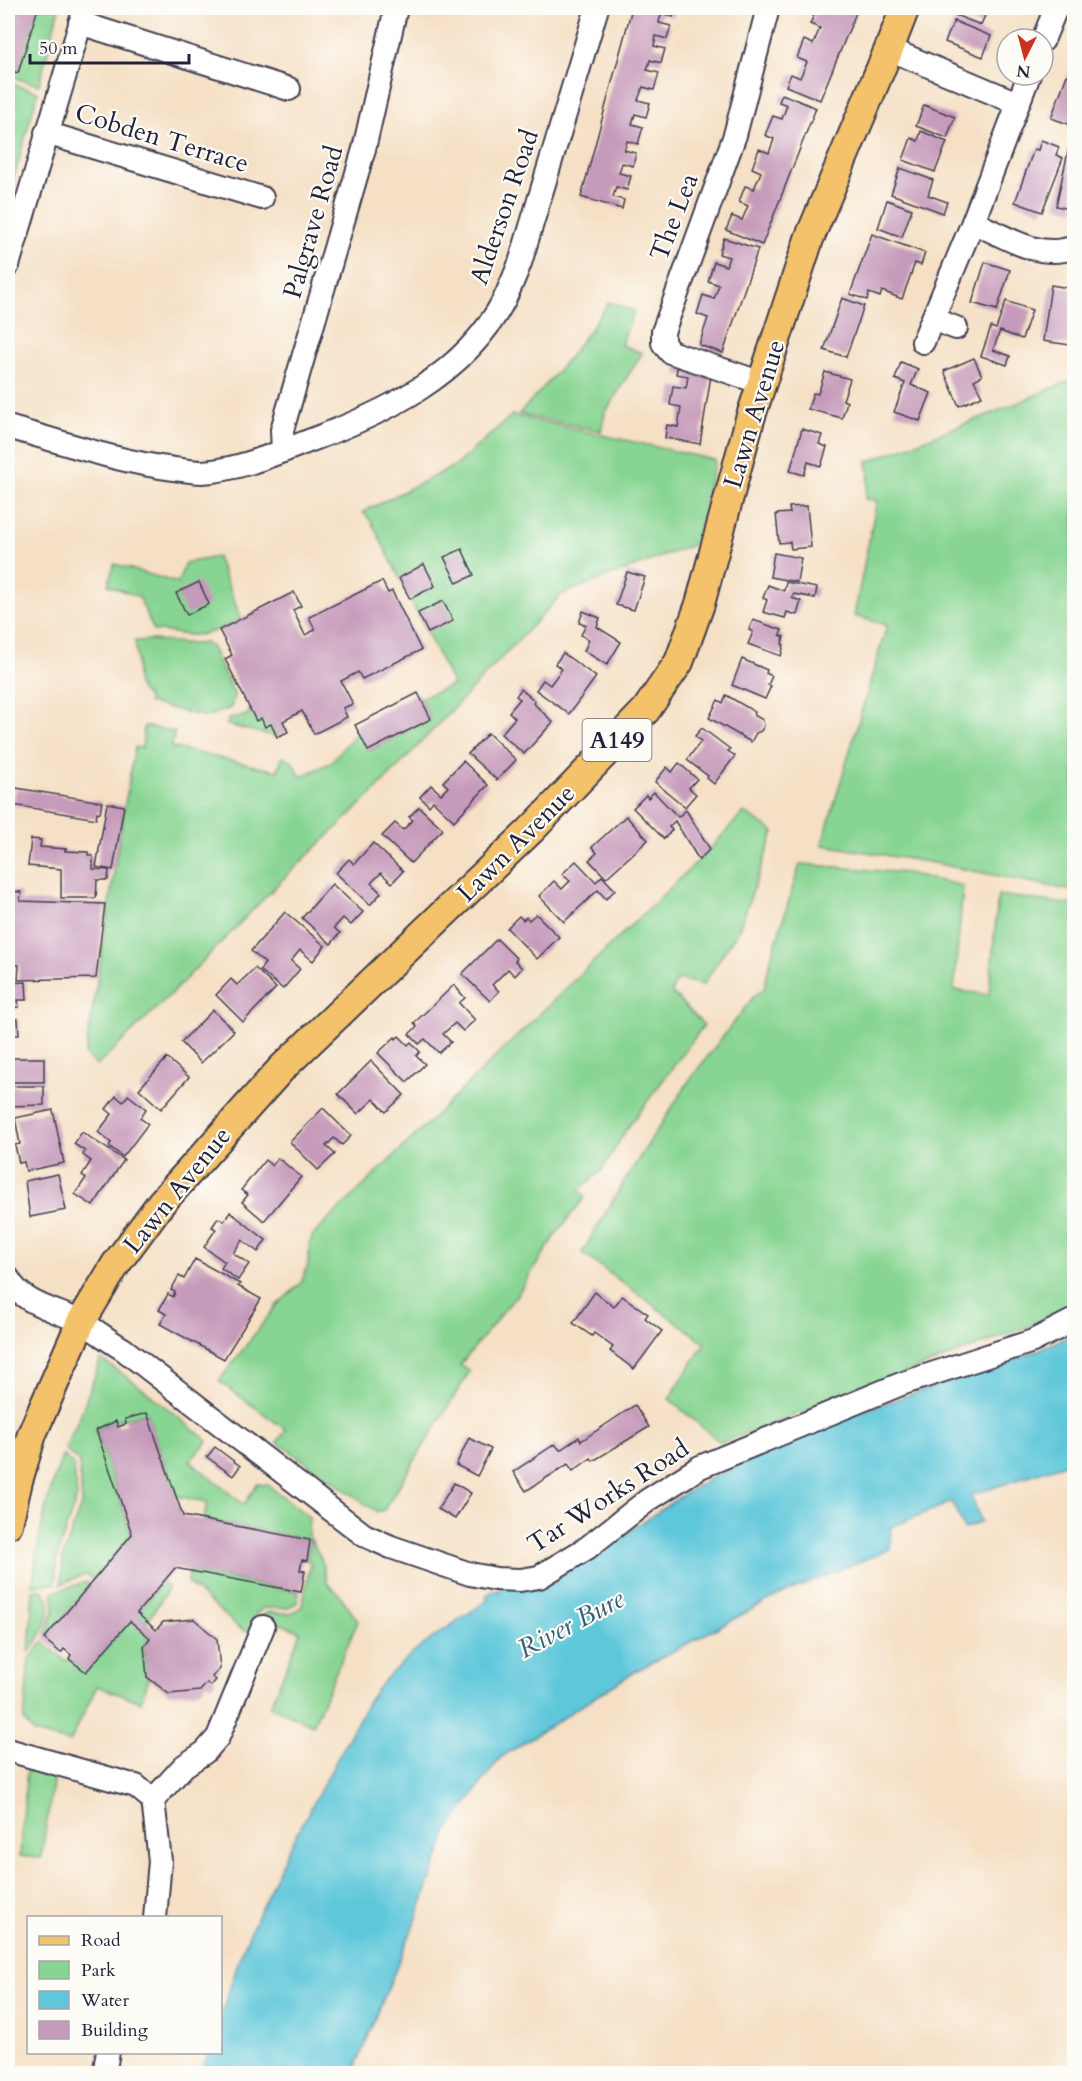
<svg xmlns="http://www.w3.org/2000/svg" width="1082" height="2081" font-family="Cardo,serif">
<rect width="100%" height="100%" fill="#fdfcf7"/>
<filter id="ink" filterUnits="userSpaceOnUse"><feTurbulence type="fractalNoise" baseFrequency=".0167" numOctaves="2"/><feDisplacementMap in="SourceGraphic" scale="12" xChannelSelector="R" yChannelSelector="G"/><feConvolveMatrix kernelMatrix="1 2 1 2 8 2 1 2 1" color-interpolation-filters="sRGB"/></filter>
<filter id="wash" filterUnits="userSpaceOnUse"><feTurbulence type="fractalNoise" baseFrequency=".008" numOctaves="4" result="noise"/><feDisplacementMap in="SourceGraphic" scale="24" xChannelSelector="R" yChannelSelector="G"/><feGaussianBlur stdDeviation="1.35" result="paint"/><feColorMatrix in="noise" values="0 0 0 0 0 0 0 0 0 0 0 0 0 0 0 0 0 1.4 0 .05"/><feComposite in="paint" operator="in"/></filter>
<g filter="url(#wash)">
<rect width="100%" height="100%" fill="#f5e0c5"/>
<g fill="#88d593" stroke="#557c67" stroke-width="1.5">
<path d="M 8,8 L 59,8 L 39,85 L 8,76 Z"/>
<path d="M 8,83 L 38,92 L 8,198 Z"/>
<path d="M 609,302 L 634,311 L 621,345 L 642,353 L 605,413 L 601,431 L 519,414 C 553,379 582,343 609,302 Z"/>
<path d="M 1074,379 L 1074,891 L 928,862 L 822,845 L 887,625 L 854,616 L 877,500 L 865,499 L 869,475 L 867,462 L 1003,409 Z"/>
<path d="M 512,415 L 715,460 L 695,544 L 562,594 L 374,792 L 281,881 L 172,993 L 97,1066 L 85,1055 C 103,952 116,849 135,747 L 142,748 L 144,726 L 175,732 L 171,747 L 277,771 L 282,757 C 293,759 296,767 301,777 L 330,763 L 358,731 L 369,751 L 431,719 L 420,698 L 453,685 L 371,521 L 363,512 L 456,465 Z"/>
<path d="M 217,557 L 241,619 C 227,626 212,634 196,635 C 182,636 168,630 154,631 L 139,597 L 108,585 L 114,564 L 178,583 L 185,563 Z"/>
<path d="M 153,640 L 194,644 L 207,643 L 212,648 L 234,694 L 231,708 L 206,717 L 148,703 L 148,698 C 134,684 137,680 137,662 C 137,655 136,648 135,641 Z"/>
<path d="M 250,709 L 256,720 L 261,718 L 265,726 L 271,724 L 277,737 L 227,725 L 228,719 L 247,715 Z"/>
<path d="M 744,812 L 774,832 L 739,929 L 703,985 L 678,979 L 671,992 L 704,1025 L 626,1130 L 602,1170 L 579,1190 L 585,1197 L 557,1233 L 519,1292 L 460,1365 L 470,1371 L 384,1510 L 377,1512 L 277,1442 L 286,1430 L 219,1381 L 276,1306 L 301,1283 L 308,1264 L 309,1245 L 313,1235 L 593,962 L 701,858 Z"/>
<path d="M 800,864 L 907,873 L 963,886 L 954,990 L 989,995 L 998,895 L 1074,905 L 1074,1305 L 1032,1325 L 721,1443 L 669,1399 L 705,1343 L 582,1253 L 625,1180 L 691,1078 L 754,996 L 764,989 L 768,969 Z"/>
<path d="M 101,1359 L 137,1384 L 208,1441 L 190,1461 L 244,1505 L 257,1484 L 268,1485 L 309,1517 L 308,1534 L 322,1561 L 327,1583 L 339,1594 L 358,1621 L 313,1725 L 270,1706 L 301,1632 L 261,1616 C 272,1606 288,1621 302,1606 L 311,1562 L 307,1561 L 310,1540 L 204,1520 L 207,1502 L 176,1496 L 147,1413 L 116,1421 L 96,1430 L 132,1534 L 94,1580 L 86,1575 L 78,1577 L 61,1584 L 63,1557 L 82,1502 L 79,1462 L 65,1449 L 80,1416 Z"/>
<path d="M 63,1455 L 73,1464 L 77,1496 L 58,1553 L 55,1584 L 33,1585 C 37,1540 46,1496 63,1455 Z"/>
<path d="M 189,1571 L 299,1592 L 297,1603 L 286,1608 L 263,1608 L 256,1614 L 249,1629 L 246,1631 L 241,1629 L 192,1587 L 188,1582 Z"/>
<path d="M 86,1582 L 90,1585 L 48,1635 L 46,1634 L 54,1609 L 53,1592 Z"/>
<path d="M 162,1583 L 169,1588 L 147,1622 L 137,1613 Z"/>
<path d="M 33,1590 L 42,1590 C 59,1606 42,1637 29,1652 Z"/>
<path d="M 130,1621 L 150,1638 L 144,1646 L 147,1676 L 149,1678 L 141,1702 L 97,1686 L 70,1742 L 34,1733 L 24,1720 L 29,1659 L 43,1642 L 66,1661 L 69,1659 L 86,1671 Z"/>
<path d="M 28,1756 L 56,1764 L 41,1858 L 20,1856 Z"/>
</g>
<path fill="#5ec7da" stroke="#40748a" stroke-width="1.5" d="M 1074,1334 L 1074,1461 L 971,1495 L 981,1522 L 964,1529 L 952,1502 L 891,1527 L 890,1549 L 777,1596 L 634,1672 L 500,1758 L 449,1828 L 418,1915 L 353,2073 L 201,2074 L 208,2053 L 220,2052 L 221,2015 L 243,1948 L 285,1856 L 369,1700 C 398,1657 446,1629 488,1600 L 486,1595 L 495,1590 L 500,1592 L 500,1588 L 591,1558 L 678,1498 L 707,1480 L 848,1416 L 1029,1354 Z"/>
<g id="blocks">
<g fill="#c69aba">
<path d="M 8,8 L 38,8 L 18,73 L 8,70 Z"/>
<path d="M 632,8 L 676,8 L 673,17 L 662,13 L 660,18 L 659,23 L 671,26 L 667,39 L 656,36 L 654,46 L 665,49 L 661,63 L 650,60 L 649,64 L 647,70 L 659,73 L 654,90 L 643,87 L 638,100 L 650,103 L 646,117 L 635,114 L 632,124 L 643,127 L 638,144 L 627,141 L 626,145 L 624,150 L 636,153 L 633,166 L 622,163 L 619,173 L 631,176 L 627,190 L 616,187 L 613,197 L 624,200 L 622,209 L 581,197 Z"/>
<path d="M 817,8 L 858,8 L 820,100 L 786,86 L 791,74 L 800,78 L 807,62 L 797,58 L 804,40 L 813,44 L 820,28 L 810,24 Z"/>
<path d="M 958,8 L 997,8 L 996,11 L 988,8 L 981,25 L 955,15 Z"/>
<path d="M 954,21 L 991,36 L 983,57 L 945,42 Z"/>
<path d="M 1067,75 L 1074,78 L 1074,126 L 1051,118 Z"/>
<path d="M 782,94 L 816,108 L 762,245 L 726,230 L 732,216 L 742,220 L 748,206 L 739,202 L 745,186 L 754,189 L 761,172 L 752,168 L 759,149 L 769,153 L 774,139 L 765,135 L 773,116 L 782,119 L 787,105 L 779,102 Z"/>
<path d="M 924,105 L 955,117 L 947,138 L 916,126 Z"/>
<path d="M 921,131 L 947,142 L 935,172 L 903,160 L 911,138 L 918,141 Z"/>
<path d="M 1041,140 L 1059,147 L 1056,155 L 1063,158 L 1042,212 L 1015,202 L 1034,149 L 1038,150 Z"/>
<path d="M 1069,147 L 1074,148 L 1074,210 L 1056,206 Z"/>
<path d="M 900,168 L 933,180 L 928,195 L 947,202 L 943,213 L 891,194 Z"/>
<path d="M 887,200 L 912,209 L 902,237 L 878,228 Z"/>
<path d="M 872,234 L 925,253 L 921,265 L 915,263 L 902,299 L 882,291 L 880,297 L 869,293 L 867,300 L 850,294 Z"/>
<path d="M 724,238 L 758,249 L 723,353 L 699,345 L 708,318 L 697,314 L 703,295 L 714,299 L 719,285 L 708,281 L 714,262 L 726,266 L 729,257 L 719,254 Z"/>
<path d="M 985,262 L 1010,270 L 997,310 L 972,303 Z"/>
<path d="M 1051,285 L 1074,289 L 1074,314 L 1070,345 L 1043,341 Z"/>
<path d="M 842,298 L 864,306 L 846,357 L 824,350 Z"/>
<path d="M 1006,301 L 1032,310 L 1022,339 L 1000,331 L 993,350 L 1010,356 L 1007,365 L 981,356 L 991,327 L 996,329 Z"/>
<path d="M 974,358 L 982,376 L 974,380 L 982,396 L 959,406 L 944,371 Z"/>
<path d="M 901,362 L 918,369 L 911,385 L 931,393 L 920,421 L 894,412 L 905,383 L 895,379 Z"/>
<path d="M 678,363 L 712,369 L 700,444 L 665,438 L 667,425 L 678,427 L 681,407 L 670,405 L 673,386 L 686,388 L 688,376 L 676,374 Z"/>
<path d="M 825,372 L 850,379 L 843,400 L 847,402 L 842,418 L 808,409 L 813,393 L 818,394 Z"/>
<path d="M 802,429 L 822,435 L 819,444 L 827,447 L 821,466 L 808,462 L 804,475 L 790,471 Z"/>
<path d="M 807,506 L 811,547 L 791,549 L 790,542 L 779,543 L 776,514 L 790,513 L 789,507 Z"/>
<path d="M 462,549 L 474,575 L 457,583 L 444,557 Z"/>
<path d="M 774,553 L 801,558 L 797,582 L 770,577 Z"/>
<path d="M 424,564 L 435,586 L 410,599 L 399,578 Z"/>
<path d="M 627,572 L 645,577 L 634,610 L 616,605 Z"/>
<path d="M 382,581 L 388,593 L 392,591 L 421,650 L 362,679 L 358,672 L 341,681 L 353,704 L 343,708 L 347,717 L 314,734 L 302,711 L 283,721 L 288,732 L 277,737 L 271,724 L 265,727 L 261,718 L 256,721 L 225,659 L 232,655 L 219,630 L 294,592 L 301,606 L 293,610 L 305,635 L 315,630 L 309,617 Z"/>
<path d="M 199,582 L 209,604 L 187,615 L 176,593 Z"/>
<path d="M 786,582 L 817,588 L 815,598 L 794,594 L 792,598 L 801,601 L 797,615 L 787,612 L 785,618 L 763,612 L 767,600 L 763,598 L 768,585 L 784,591 Z"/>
<path d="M 443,601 L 453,621 L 428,633 L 418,613 Z"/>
<path d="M 583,611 L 600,618 L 597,627 L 621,642 L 607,665 L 584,651 L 589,640 L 581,635 L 586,625 L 579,623 Z"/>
<path d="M 753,620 L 782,630 L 780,635 L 784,637 L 782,644 L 784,645 L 781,656 L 748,644 L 753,632 L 749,630 Z"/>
<path d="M 563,653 L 596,677 L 569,714 L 536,690 L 543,680 L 550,685 L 562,669 L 555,664 Z"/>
<path d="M 742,659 L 767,670 L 766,673 L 772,676 L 768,685 L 771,686 L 765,699 L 732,685 Z"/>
<path d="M 521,689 L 535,701 L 533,703 L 553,722 L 524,754 L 501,734 L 515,718 L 509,712 L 520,699 L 516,696 Z"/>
<path d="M 418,693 L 431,719 L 368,751 L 355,725 Z"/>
<path d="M 726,695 L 755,712 L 754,715 L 763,720 L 764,726 L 761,731 L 756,733 L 751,742 L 709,718 L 718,700 L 723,703 Z"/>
<path d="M 702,728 L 730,749 L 728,751 L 735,756 L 714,784 L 707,778 L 708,776 L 687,760 L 701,741 L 695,736 Z"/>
<path d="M 488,733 L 516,760 L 497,780 L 468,754 Z"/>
<path d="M 8,744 L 14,746 L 9,776 L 8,776 Z"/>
<path d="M 463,761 L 488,785 L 454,821 L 433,801 L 429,806 L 420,797 L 431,785 L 441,794 L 448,787 L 443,782 Z"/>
<path d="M 679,763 L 697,779 L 689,788 L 696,794 L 685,807 L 655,782 L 667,767 L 672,772 Z"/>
<path d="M 16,788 L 102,802 L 100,813 L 97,812 L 96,819 L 13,805 Z"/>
<path d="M 654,792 L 678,817 L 686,810 L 710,849 L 699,860 L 675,821 L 669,827 L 672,830 L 664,839 L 633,808 L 646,795 L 648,798 Z"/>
<path d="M 107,803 L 124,806 L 113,870 L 96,867 Z"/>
<path d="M 419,807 L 443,829 L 411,863 L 382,836 L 395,823 L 403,830 L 413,820 L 409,817 Z"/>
<path d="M 626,816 L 648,840 L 606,878 L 589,860 L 597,853 L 592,847 Z"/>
<path d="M 31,839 L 41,840 L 40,847 L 66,849 L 65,851 L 88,852 L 88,855 L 93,856 L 93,869 L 109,870 L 108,880 L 97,880 L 96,898 L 61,898 L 61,869 L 28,866 Z"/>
<path d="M 373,843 L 403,871 L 392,883 L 381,873 L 371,883 L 381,893 L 370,905 L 336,873 L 349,859 L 354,864 Z"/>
<path d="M 576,861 L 596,882 L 602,876 L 615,890 L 606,899 L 598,890 L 564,922 L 539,896 L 554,881 L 562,889 L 570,881 L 562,874 Z"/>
<path d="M 332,884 L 363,912 L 351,925 L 343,918 L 334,928 L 340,933 L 331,944 L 302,918 Z"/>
<path d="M 8,891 L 21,892 L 20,901 L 105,904 L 96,978 L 18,980 L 19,965 L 8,965 Z"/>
<path d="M 285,912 L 325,946 L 313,961 L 300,950 L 291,961 L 300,969 L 283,989 L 260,970 L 265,963 L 251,951 Z"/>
<path d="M 536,914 L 559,937 L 537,959 L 507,928 L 519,916 L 523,920 L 526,917 L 529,920 Z"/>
<path d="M 497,939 L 517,959 L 515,961 L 522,968 L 515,976 L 508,969 L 492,985 L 499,991 L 490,1001 L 462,974 Z"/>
<path d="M 255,968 L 276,988 L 243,1022 L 216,995 L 231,979 L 237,985 Z"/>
<path d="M 26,982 L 27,1000 L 18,1000 L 19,1007 L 8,1008 L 8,983 Z"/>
<path d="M 454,985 L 465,998 L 459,1003 L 475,1020 L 463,1031 L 455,1023 L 443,1034 L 451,1042 L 439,1053 L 425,1039 L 419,1044 L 409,1034 L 417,1027 L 414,1023 Z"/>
<path d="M 213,1010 L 234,1031 L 201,1063 L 181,1042 Z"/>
<path d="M 8,1019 L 18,1019 L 19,1035 L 8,1035 Z"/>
<path d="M 399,1036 L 408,1045 L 411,1042 L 420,1052 L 416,1056 L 425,1064 L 407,1082 L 378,1053 L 395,1037 L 396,1039 Z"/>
<path d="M 8,1037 L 9,1037 L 11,1054 L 8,1054 Z"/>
<rect x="8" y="1058" width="36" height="24"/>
<path d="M 167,1058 L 189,1077 L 161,1109 L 139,1089 Z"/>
<path d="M 371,1061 L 404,1095 L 386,1112 L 374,1099 L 358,1114 L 338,1094 Z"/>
<path d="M 8,1086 L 44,1086 L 44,1105 L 8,1106 Z"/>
<path d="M 128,1095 L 146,1109 L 140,1118 L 148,1124 L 123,1157 L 109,1146 L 111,1143 L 98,1132 L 112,1114 L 106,1109 L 116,1096 L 123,1102 Z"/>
<path d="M 323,1108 L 351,1136 L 342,1145 L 334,1138 L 326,1146 L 335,1154 L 318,1170 L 290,1142 Z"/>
<path d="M 53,1110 L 64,1163 L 26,1171 L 24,1162 L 19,1163 L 15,1145 L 20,1144 L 15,1118 Z"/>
<path d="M 82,1132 L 124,1160 L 93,1206 L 75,1194 L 86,1178 L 82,1175 L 91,1161 L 83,1155 L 85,1151 L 74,1144 Z"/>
<path d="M 278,1158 L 301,1177 L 264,1221 L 242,1202 L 248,1195 L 241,1190 L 265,1160 L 272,1166 Z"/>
<path d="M 58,1174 L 66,1210 L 30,1217 L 25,1181 Z"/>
<path d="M 230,1212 L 266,1240 L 258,1252 L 242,1240 L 233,1253 L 249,1264 L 238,1280 L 221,1268 L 225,1262 L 204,1247 L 216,1229 L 212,1227 L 218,1218 L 224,1221 Z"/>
<path d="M 195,1259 L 240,1284 L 238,1286 L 261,1299 L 224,1359 L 160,1324 L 166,1314 L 159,1310 L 168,1294 L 173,1297 L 175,1292 L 171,1290 L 179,1276 L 184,1279 Z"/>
<path d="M 595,1292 L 614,1307 L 622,1296 L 648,1314 L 645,1318 L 662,1331 L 634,1369 L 610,1351 L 613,1347 L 594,1333 L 592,1336 L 573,1323 Z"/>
<path d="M 635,1405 L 649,1427 L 593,1461 L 591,1458 L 573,1471 L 568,1464 L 526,1491 L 513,1472 L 555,1444 L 560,1450 L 579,1437 L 581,1441 Z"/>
<path d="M 147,1413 L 183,1516 L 310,1540 L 307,1561 L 302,1560 L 300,1570 L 305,1571 L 301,1592 L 175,1568 L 137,1613 L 156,1630 L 163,1622 L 194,1619 L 217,1639 L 220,1669 L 212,1677 L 216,1680 L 211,1686 L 207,1683 L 200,1691 L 169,1694 L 147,1677 L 144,1646 L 150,1638 L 130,1621 L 86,1672 L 69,1659 L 71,1655 L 64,1649 L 61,1653 L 44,1639 L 132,1534 L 96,1430 L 116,1421 L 118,1427 L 126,1424 L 125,1419 Z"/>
<path d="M 469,1438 L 491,1449 L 477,1476 L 456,1465 Z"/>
<path d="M 215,1447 L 240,1466 L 233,1476 L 207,1457 Z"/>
<path d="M 454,1483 L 471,1493 L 455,1519 L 438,1509 Z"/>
</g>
</g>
</g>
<g filter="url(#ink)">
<use href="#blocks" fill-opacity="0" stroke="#423e50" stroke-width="1.5"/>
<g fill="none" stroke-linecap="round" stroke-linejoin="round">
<defs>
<g id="minor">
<path d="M 80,23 L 289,89"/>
<path d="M 1043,40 L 1056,8"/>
<path d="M 889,49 L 1017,103"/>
<path d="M 46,133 L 262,198"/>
<path d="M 973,222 C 1004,236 1040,261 1074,247"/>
<path d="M 8,265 L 85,8"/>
<path d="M 933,319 L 956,328"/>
<path d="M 923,342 L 973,222 L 1029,75"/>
<path d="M 762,383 L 670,352 L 663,343 L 663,332 L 735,135 L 768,8"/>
<path d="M 8,427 C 62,442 118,462 174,469 C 183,470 193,472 202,472 C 237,470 273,455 306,442 C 382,414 464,377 504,300 C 510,288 515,275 520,263 L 597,8"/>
<path d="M 283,451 L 282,430 L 364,149 L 396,8"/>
<path d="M 8,1278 C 22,1305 58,1310 83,1323 C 97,1331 109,1341 123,1349 L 364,1535 L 391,1547 L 470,1574 L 496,1579 L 520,1580 L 539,1577 L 587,1548 L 648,1500 L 700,1467 L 901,1384 L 1033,1341 L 1074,1320"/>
<path d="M 8,1750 L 136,1786 L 153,1800 L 160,1861 L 155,1918"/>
<path d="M 153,1800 L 184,1766 L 205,1752 L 218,1737 L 263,1627"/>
<path d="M 104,2074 L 108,2052"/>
</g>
<path id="major" d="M 8,1524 L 18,1481 L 32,1434 L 81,1322 L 116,1264 L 161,1203 L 282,1068 L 531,830 L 646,710 L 679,662 L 700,604 L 750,419 L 809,239 L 889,49 L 905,8"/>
</defs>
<use href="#minor" stroke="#423e50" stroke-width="26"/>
<use href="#major" stroke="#423e50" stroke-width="32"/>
<use href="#minor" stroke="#fff" stroke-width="22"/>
<use href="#major" stroke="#f3c26a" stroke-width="28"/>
</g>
</g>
<g text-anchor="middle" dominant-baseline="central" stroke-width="4.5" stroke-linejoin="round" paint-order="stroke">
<rect fill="#fdfcf7" stroke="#646373" stroke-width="1.5" x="582.5" y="719" width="69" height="42" rx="4.5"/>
<g font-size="24" font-weight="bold" fill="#22223b">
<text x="617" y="740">A149</text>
</g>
<g font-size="26" fill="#22223b" stroke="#fdfcf7">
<text transform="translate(162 138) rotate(17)">Cobden Terrace</text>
<text transform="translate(504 207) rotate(-71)">Alderson Road</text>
<text transform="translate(674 217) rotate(-69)">The Lea</text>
<text transform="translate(313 222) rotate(-74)">Palgrave Road</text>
<text transform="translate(754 414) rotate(-73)">Lawn Avenue</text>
<text transform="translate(516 843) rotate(-45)">Lawn Avenue</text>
<text transform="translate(177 1190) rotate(-51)">Lawn Avenue</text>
<text transform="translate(608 1496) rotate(-33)">Tar Works Road</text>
</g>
<g font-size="27" font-style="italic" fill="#375c73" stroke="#fdfcf7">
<text transform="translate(571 1624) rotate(-28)">River Bure</text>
</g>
</g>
<rect width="1082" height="2081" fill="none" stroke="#fdfcf7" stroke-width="30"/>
<rect x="27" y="1916" width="195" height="138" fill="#fdfcf7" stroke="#a5a5ac" stroke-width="1.5"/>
<rect x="39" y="1936" width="30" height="9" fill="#f3c26a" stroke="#a5a5ac" stroke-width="1.5"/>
<text x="81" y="1946" font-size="18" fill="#22223b">Road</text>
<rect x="39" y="1961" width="30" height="18" fill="#88d593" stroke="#a5a5ac" stroke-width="1.5"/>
<text x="81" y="1976" font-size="18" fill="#22223b">Park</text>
<rect x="39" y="1991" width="30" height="18" fill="#5ec7da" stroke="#a5a5ac" stroke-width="1.5"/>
<text x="81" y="2006" font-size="18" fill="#22223b">Water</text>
<rect x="39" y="2021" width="30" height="18" fill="#c69aba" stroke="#a5a5ac" stroke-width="1.5"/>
<text x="81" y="2036" font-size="18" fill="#22223b">Building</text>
<g transform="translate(1025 57) rotate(186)"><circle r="28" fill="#fdfcf7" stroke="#a5a5ac" stroke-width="1.5"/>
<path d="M0-4.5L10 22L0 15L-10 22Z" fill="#c8321e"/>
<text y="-9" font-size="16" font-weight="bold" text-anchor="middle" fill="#22223b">N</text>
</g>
<path d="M30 54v9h159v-9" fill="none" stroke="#22223b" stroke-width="3"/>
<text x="39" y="54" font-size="18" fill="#22223b" stroke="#fdfcf7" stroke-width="4.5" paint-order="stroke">50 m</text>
</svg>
